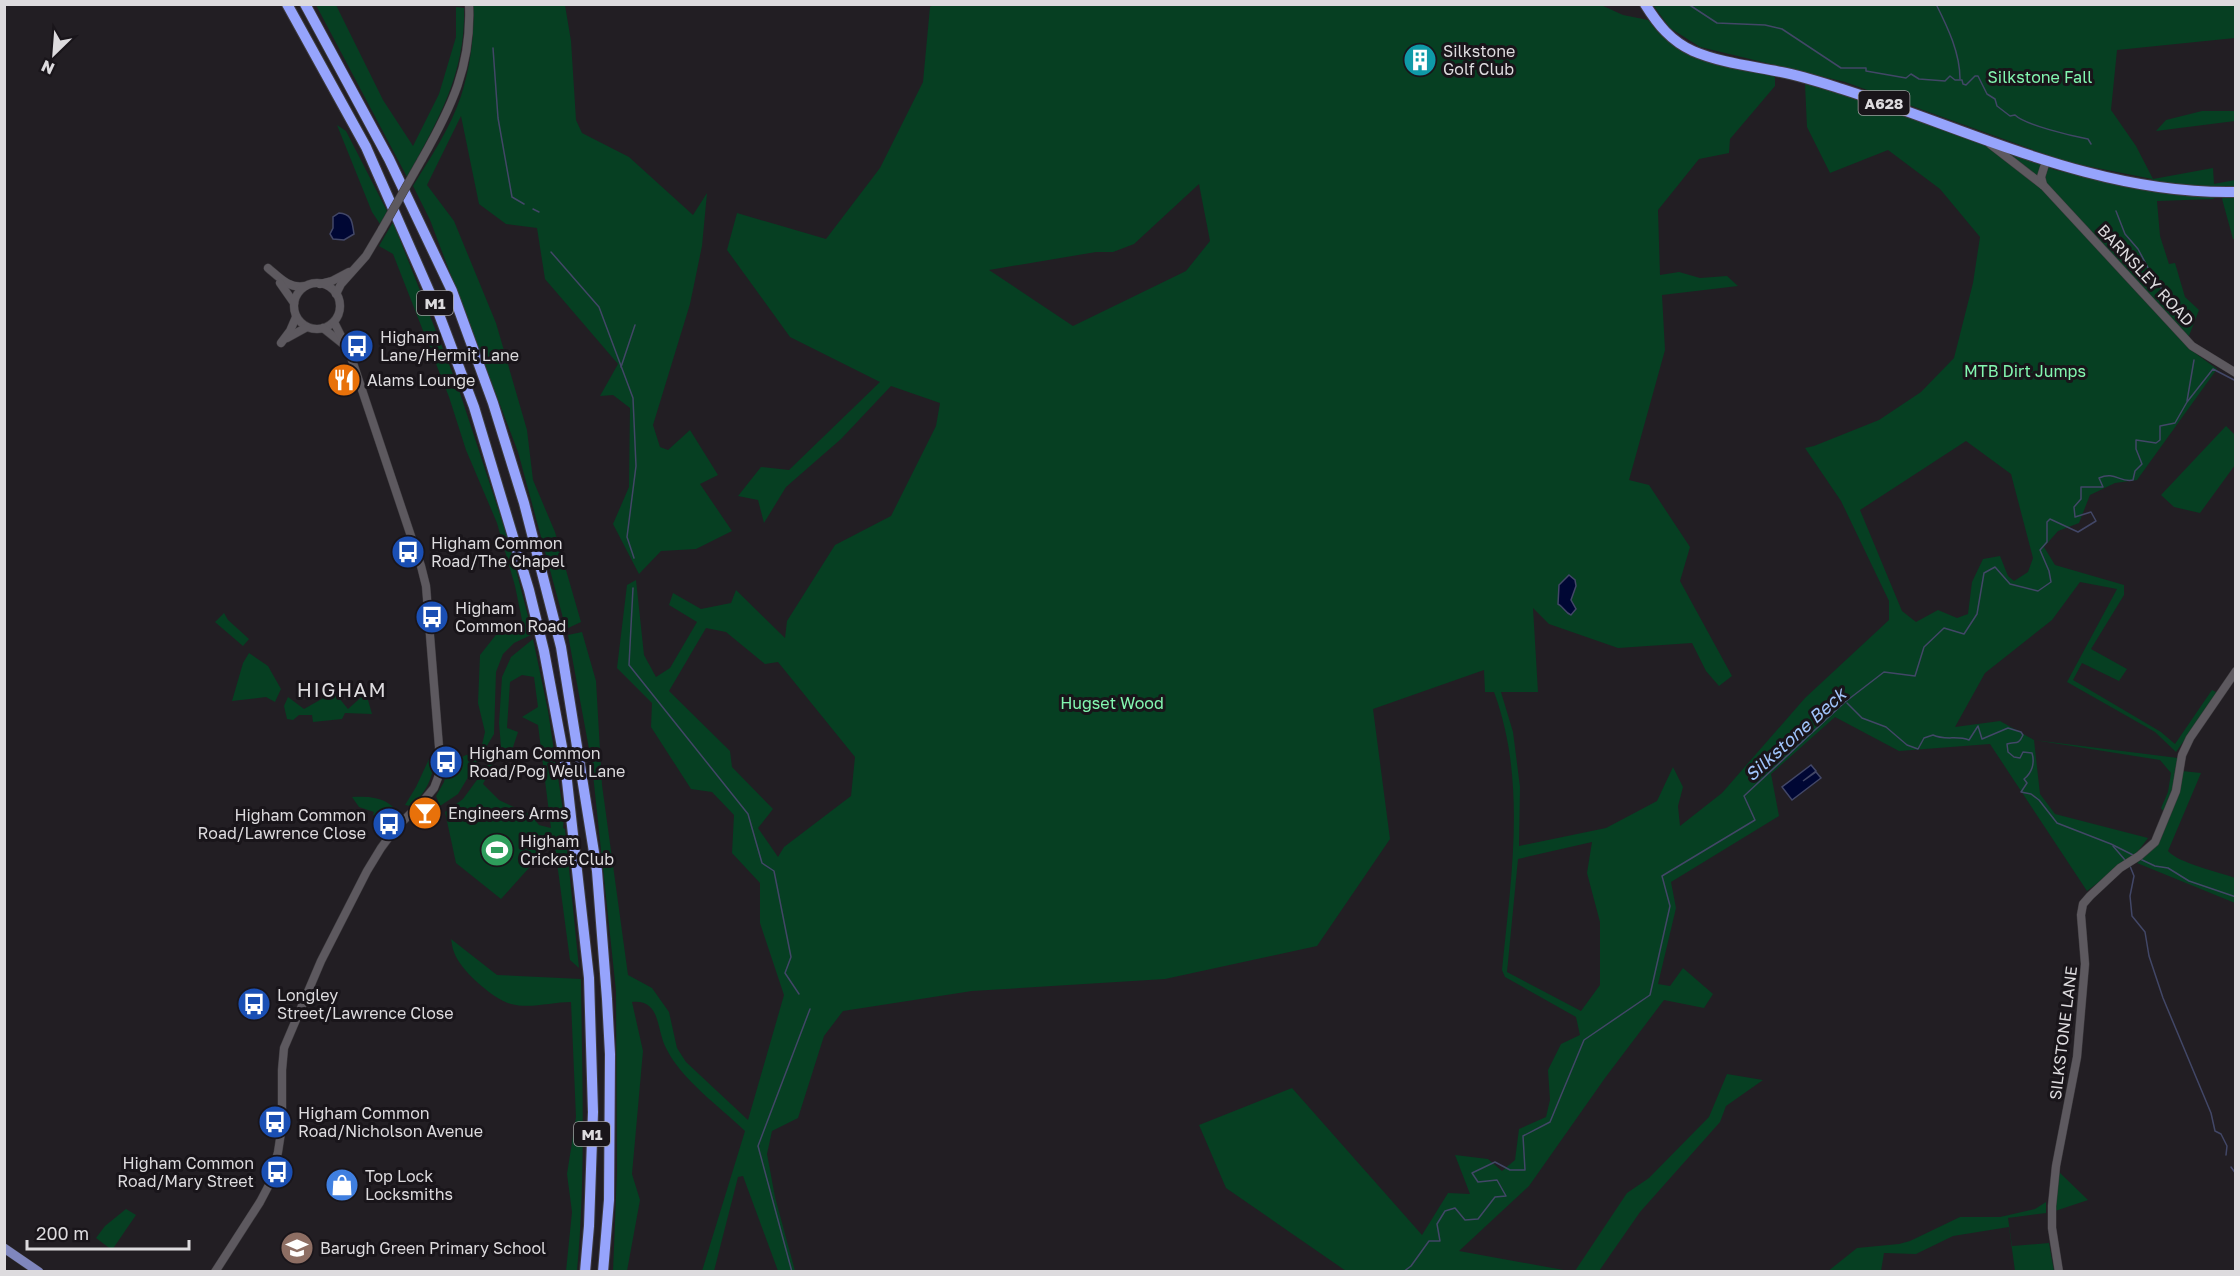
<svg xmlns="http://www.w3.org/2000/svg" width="2240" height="1276" font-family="'Golos Text',sans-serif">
<rect width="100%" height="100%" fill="#221e23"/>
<g fill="#063f22" fill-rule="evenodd">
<path d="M 316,5 L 336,5 L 383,100 L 413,146 L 439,94 L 456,37 L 456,7 L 464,8 C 466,74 437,122 407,177 Z"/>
<path d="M 473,5 L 565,5 L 571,41 L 576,120 L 582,133 L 629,157 L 693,215 L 707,193 L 702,246 L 690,304 L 653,425 L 660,447 L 668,450 L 690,430 L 718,475 L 700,484 L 732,531 L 696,549 L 661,551 L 639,574 L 613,524 L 629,487 L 630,408 L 613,395 L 600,396 L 618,364 L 545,279 L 537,228 L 506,224 L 479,204 L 461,116 L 427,185 L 454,221 L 496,323 L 527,430 L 533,480 L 555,532 L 581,622 L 566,629 L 518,452 L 430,220 L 413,186 C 430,158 451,127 461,96 C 470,68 475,34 473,5 Z"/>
<path d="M 933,5 L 1601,5 L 1623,15 L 1648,20 L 1658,32 L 1674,44 L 1775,73 L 1775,86 L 1730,139 L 1729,153 L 1699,159 L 1658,210 L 1660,275 L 1679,272 L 1700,278 L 1727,276 L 1738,286 L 1662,295 L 1665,350 L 1629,480 L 1649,485 L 1690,547 L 1680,581 L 1732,676 L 1719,686 L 1706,671 L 1692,643 L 1618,648 L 1549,624 L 1533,608 L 1538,692 L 1501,692 L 1513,732 L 1520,787 L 1519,846 L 1606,828 L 1657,801 L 1673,767 L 1683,787 L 1678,806 L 1680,826 L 1722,793 L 1805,698 L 1889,620 L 1889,601 L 1841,501 L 1805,448 L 1814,446 L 1879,420 L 1921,392 L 1954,358 L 1973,283 L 1980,237 L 1940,189 L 1888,150 L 1830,173 L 1807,127 L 1805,84 L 1841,93 L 2012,152 L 2055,170 L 2154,190 L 2152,179 L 2067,162 L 1845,82 L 1700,47 L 1670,28 L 1653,5 L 2235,5 L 2235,38 L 2117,50 L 2111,110 L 2136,146 L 2153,179 L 2213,168 L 2214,184 L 2235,180 L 2235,239 L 2233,239 L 2221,195 L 2213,199 L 2157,201 L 2160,236 L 2169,264 L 2175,263 L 2185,297 L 2199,310 L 2187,341 L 2187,347 L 2217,369 L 2137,480 L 2115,483 L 2090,495 L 2079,523 L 2058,531 L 2044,547 L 2055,565 L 2124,585 L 2124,595 L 2091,649 L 2127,669 L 2119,681 L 2082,663 L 2073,680 L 2161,732 L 2175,744 L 2212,690 L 2218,693 L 2176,752 L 2155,732 L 2067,682 L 2117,589 L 2080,582 L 2052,620 L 1985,673 L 1955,727 L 2000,721 L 2034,740 L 2178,758 L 2173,791 L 2165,814 L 2161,808 L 2168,792 L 2171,773 L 2160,760 L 2034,740 L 2040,794 L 2055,814 L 2148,838 L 2136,854 L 2087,891 L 1990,744 L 1899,751 L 1835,717 L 1771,774 L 1779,816 L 1671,882 L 1676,908 L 1658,984 L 1670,986 L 1683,968 L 1713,994 L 1704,1008 L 1664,1000 L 1605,1078 L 1529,1186 L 1459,1251 L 1569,1271 L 1346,1271 L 1226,1188 L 1199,1125 L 1292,1088 L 1422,1235 L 1448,1193 L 1470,1194 L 1455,1155 L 1488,1159 L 1502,1171 L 1515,1160 L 1519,1129 L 1546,1117 L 1550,1100 L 1548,1070 L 1561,1044 L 1580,1035 L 1576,1017 L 1505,977 L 1502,970 C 1511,878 1527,781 1494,692 L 1485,692 L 1484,670 L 1373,709 L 1390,839 L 1317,946 L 1165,979 L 972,991 L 843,1011 L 824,1036 L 798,1118 L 772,1131 L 767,1154 L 775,1197 L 795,1271 L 778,1271 L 743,1176 L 738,1177 L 714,1271 L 702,1271 L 745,1131 C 721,1108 680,1078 666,1048 C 656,1029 661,999 632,1002 L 643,1051 L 632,1174 L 640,1200 L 627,1271 L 613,1271 L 617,1172 L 616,991 L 592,765 L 568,635 L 582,632 L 596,681 L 602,785 L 628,975 L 652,988 L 669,1012 L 677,1048 L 686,1062 L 748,1120 L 784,995 L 760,923 L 760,883 L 732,853 L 734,815 L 712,792 L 691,789 L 651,727 L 652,703 L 617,668 L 627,585 L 636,580 L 644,655 L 656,677 L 670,668 L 697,622 L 669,605 L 673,593 L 701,609 L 731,603 L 736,590 L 785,638 L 787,621 L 835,545 L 891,516 L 936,426 L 940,403 L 891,386 L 841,439 L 786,487 L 764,523 L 758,500 L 738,496 L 761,467 L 789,470 L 880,382 L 790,337 L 727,250 L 737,213 L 826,239 L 880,168 L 923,82 L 930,7 ZM 1199,184 L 1210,241 L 1186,271 L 1073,326 L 989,270 L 1096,252 L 1113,252 L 1134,244 ZM 1966,441 L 2011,474 L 2033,558 L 2028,572 L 2014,581 L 2008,576 L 2000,556 L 1983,559 L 1972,582 L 1968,614 L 1957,618 L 1938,610 L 1916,622 L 1902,611 L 1860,510 ZM 706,628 L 726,632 L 765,664 L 778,662 L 855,757 L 851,796 L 784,847 L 778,857 L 758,828 L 773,809 L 732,767 L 730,751 L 669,691 ZM 1592,842 L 1587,873 L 1600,922 L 1600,985 L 1581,1011 L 1507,972 L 1518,859 Z"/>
<path d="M 2202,111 L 2235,111 L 2235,121 L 2156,131 L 2166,120 Z"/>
<path d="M 337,125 L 346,131 L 387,211 L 380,224 L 372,212 Z"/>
<path d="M 393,222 L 458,387 L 508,539 L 529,620 L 531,635 L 514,643 L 503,654 L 496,672 L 494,734 L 458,794 L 440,806 L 436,796 L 444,782 L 448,764 L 466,755 L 480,753 L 485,732 L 478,703 L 480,655 L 499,631 L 522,620 L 515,586 L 497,523 L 466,450 L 449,397 L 393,254 L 379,246 Z"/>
<path d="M 2226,426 L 2235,435 L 2235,465 L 2200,513 L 2174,507 L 2161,495 Z"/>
<path d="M 224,613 L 228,620 L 249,639 L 243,646 L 215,622 Z"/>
<path d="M 533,639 L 548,711 L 564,817 L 563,828 L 565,829 L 579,968 L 570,960 L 554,840 L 501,899 L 456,863 L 445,812 L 463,799 L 501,747 L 499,723 L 502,677 L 511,657 ZM 522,675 L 534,677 L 538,707 L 522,717 L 538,725 L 551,828 L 539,825 L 531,815 L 499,800 L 483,784 L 501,747 L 512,750 L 518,732 L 507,728 L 510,682 Z"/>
<path d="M 249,653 L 268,666 L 281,689 L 275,702 L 266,697 L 232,701 L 243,663 Z"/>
<path d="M 334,692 L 348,709 L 366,693 L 372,714 L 345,713 L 342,719 L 313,722 L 312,715 L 299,715 L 293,720 L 287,719 L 284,706 L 288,697 L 304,709 Z"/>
<path d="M 429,759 L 435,760 C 432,779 426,794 410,806 L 405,805 L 416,787 Z"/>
<path d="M 2182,771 L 2201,773 L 2168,851 C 2178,863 2219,872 2235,878 L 2235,903 L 2137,863 L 2159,843 L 2179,791 Z"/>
<path d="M 352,797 C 369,796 389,797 398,814 L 394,822 L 373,815 L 374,812 L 359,807 Z"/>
<path d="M 451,939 L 497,975 L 581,979 C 582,1077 586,1174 577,1271 L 566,1271 L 572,1212 L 567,1174 L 576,1117 L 571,1002 C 552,1002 530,1009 511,1004 C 494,1000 459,969 454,952 C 452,948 452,943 451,939 Z"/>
<path d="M 1727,1074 L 1763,1080 L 1726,1106 L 1720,1122 L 1640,1212 L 1599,1271 L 1575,1271 L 1627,1193 L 1649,1178 L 1709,1117 Z"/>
<path d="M 2059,1172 L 2088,1200 L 2055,1211 Z"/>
<path d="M 2046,1202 L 2046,1213 L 2008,1218 L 2012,1246 L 2049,1243 L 2054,1271 L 2015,1271 L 2009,1227 L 1953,1236 L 1916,1254 L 1884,1253 L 1881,1271 L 1827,1272 L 1857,1248 L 1899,1244 L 1910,1241 L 1960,1217 L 2000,1217 L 2035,1209 Z"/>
<path d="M 126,1209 L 136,1215 L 112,1250 L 96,1238 L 105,1226 Z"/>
</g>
<g fill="#000734" stroke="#424767" stroke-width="1.5">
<path d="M 339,213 C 353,214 352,223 354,234 L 344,240 L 333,239 L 330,234 L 333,228 L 333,217 Z"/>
<path d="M 1569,575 L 1575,580 L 1576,586 L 1571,600 L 1576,609 L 1571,615 C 1565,613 1564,607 1558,604 L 1559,585 Z"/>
<path d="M 1811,765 L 1816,771 L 1803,781 L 1816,772 L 1821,778 L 1792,800 L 1782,787 Z"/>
</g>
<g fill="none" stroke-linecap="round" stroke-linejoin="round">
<g stroke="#424767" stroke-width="1.5">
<path d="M 1688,4 L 1717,23 L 1765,25 L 1782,29 L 1841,68 L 1866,68 L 1866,71 L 1906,78 L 1911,74 L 1919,79 L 1945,81 L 1950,76 L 1955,80 L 1962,80 L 1963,84 L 1966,85 L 1975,76 L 1978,76 L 1987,94 L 1995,99 L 1997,106 L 2010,116 L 2015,115 C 2025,125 2072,136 2088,139 L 2091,144"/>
<path d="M 1936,4 C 1948,28 1960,53 1960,79"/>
<path d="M 493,48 L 498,118 L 512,197 L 524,204"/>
<path d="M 533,209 L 539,212"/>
<path d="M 2116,211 L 2125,234 L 2138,249 L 2154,279 L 2173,303 L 2180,320"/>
<path d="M 551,252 L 599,307 L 633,398 L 636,466 L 627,537 L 634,558"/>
<path d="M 621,367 L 635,325"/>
<path d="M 2187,401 L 2194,360"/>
<path d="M 633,588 L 629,665 L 748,814 L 762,863 L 774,871 L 791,957 L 785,973 L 799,994"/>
<path d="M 1847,703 L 1862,718 L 1886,727 L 1907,745 L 1918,749 L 1924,738 L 1933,735 C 1945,741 1957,735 1969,740 L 1978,726 L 1982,739 L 2008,728 L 2021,732 L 2023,735 C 2018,746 2016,741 2007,744 L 2008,752 L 2014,757 L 2020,758 L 2023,752 L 2032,753 C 2035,763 2032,773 2024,779 L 2027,783 L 2021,792 L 2031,794 L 2039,800 L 2057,823 L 2111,844 L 2133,855"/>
<path d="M 2113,846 L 2125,860"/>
<path d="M 2140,859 L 2155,866 L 2168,868 L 2189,881 L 2236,897"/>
<path d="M 2130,866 L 2134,876 L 2130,896 L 2132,916 L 2145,932 L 2149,956 L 2163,998 L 2211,1113 L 2215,1131 L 2221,1134 L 2227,1146 L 2226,1155"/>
<path d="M 2231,1167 L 2236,1174"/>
<path d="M 792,1272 L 758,1146 L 810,1009"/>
<path d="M 1403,1272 L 1411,1266 L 1429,1241 L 1440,1241 L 1437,1224 L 1445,1211 L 1455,1208 L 1465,1220 L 1478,1219 L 1495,1197 L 1506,1196 L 1497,1180 L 1478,1182 L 1472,1173 L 1495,1162 L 1510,1170 L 1525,1170 L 1523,1136 L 1550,1122 L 1584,1040 L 1650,995 L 1670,906 L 1662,876 L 1755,820 L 1744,796 L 1845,702 L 1884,672 L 1915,676 L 1924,647 L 1944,628 L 1964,634 L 1977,614 L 1984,573 L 1995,567 L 2010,584 L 2038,591 L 2051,582 L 2049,571 L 2040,550 L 2047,542 L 2047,522 L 2050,519 L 2078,532 L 2096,521 L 2091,512 L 2075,517 L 2074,507 L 2081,499 L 2081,487 L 2103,487 L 2099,478 C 2115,471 2120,483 2133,480 L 2135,471 L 2142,464 L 2136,449 L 2136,440 L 2156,443 L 2160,440 L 2160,426 L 2175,423 L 2187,402 L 2213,369 L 2236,381"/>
</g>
<defs>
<g id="minor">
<path d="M 1990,144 L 2044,186 L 2192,346 L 2236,373"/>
<path d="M 422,159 C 451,108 472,66 469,4"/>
<path d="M 2043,185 L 2041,177 L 2046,161"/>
<path d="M 268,268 C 280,278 289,289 305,286"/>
<path d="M 280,283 L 294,303"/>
<circle cx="317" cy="306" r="23"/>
<path d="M 320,284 L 332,281 L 349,272"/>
<path d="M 336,294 L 341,284 L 366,256 L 382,229"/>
<path d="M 323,328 L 343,344"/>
<path d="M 287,338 L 307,327"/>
<path d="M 281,343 L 290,331 L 296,317"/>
<path d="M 215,1272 L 260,1202 L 270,1183 L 278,1152 L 282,1126 L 282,1070 L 284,1048 L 321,961 L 367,871 L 381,848 L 395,829 L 424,800 L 434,788 L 439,775 L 440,759 L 426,586 L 421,566 L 350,354 L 334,322"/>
<path d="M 2059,1272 L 2052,1228 L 2052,1206 L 2056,1166 L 2077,1057 L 2085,964 L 2081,915 L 2083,904 L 2090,896 L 2120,868 L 2139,856 L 2155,842 L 2176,791 L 2182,755 L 2190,738 L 2236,671"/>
</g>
<path id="major" d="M 4,1248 L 39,1272"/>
<g id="highway">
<path d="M 287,4 L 366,147 L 437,309 L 474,407 L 529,590 L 544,651 L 565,763 L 589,978 L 593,1112 L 589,1226 L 585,1272"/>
<path d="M 305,4 L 389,159 L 452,291 L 493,403 L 524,503 L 561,647 L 597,871 L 607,999 L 610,1054 L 609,1200 L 603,1272"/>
<path d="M 1645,4 C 1658,25 1671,41 1693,51 C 1721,63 1752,66 1781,72 C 1802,76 1823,83 1842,89 C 1971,130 2097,195 2236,192"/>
</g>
</defs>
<use href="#minor" stroke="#3e3b3f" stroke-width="9"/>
<use href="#major" stroke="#3e3b3f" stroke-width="10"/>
<use href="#highway" stroke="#3e3b3f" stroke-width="12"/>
<use href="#minor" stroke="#5d595f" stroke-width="8"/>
<use href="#major" stroke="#7f86bd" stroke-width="9"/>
<use href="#highway" stroke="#96a4fc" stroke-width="10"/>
<defs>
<path id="minor-bridge" d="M 382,229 L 422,159"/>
</defs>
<use href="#minor-bridge" stroke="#3e3b3f" stroke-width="9" stroke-linecap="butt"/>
<use href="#minor-bridge" stroke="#5d595f" stroke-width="8"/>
</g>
<defs>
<symbol id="building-disc" viewBox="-11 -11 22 22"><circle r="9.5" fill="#0f9aa8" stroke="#19151a"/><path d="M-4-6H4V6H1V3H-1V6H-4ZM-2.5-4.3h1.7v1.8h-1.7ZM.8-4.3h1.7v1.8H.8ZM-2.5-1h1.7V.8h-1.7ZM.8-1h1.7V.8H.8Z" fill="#fff"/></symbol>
<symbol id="bus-disc" viewBox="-11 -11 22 22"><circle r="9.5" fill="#1a4fb4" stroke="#19151a"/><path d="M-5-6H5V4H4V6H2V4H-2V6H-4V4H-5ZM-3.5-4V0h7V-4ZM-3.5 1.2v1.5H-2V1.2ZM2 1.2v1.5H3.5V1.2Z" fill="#fff"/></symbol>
<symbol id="restaurant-disc" viewBox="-11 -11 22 22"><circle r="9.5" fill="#e8710a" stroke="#19151a"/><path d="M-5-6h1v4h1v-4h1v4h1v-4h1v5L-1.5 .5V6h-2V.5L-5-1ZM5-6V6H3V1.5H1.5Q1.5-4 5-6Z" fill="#fff"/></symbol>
<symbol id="bar-disc" viewBox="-11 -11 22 22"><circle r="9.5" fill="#e8710a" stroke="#19151a"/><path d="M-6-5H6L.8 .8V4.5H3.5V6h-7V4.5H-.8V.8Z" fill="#fff"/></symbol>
<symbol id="stadium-disc" viewBox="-11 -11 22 22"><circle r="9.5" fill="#2e9e5b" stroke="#19151a"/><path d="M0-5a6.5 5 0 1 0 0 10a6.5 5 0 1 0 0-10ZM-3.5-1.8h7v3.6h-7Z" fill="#fff"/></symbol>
<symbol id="shop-disc" viewBox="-11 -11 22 22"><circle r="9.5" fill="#3f7fe0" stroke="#19151a"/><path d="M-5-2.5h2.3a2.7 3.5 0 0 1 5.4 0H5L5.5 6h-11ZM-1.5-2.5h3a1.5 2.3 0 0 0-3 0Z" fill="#fff"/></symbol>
<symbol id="school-disc" viewBox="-11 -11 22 22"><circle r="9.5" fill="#8d6e63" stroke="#19151a"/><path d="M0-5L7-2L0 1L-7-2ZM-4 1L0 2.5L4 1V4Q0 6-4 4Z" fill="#fff"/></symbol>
</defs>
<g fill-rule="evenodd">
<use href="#building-disc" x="1401" y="41" width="38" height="38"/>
<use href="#bus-disc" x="338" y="327" width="38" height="38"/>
<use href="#restaurant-disc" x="325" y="361" width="38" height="38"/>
<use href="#bus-disc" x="389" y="533" width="38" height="38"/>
<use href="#bus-disc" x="413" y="598" width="38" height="38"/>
<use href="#bus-disc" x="427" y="743" width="38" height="38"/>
<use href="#bar-disc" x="406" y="794" width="38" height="38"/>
<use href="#bus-disc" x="370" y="805" width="38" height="38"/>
<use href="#stadium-disc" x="478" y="831" width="38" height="38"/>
<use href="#bus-disc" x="235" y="985" width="38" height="38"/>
<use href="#bus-disc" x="256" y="1103" width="38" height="38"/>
<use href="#bus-disc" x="258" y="1153" width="38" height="38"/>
<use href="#shop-disc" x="323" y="1166" width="38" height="38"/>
<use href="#school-disc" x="278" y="1229" width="38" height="38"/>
</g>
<g text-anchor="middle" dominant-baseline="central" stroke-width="6" stroke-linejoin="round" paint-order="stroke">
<g fill="#19151a" stroke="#a2a0a3" stroke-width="1.5">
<rect x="1858.5" y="91" width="51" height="24" rx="4.5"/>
<rect x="417" y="291" width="36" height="24" rx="4.5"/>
<rect x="574" y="1122" width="36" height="24" rx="4.5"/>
</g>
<g font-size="15" font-weight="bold" fill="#dddbde">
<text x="1884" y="103">A628</text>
<text x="435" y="303">M1</text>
<text x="592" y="1134">M1</text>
</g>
<g font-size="16" fill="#dddbde" stroke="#19151a" text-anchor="start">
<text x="1443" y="51">Silkstone<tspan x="1443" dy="18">Golf Club</tspan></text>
<text x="380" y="337">Higham<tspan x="380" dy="18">Lane/Hermit Lane</tspan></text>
<text x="367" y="380">Alams Lounge</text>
<text x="431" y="543">Higham Common<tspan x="431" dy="18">Road/The Chapel</tspan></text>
<text x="455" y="608">Higham<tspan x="455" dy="18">Common Road</tspan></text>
<text x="469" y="753">Higham Common<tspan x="469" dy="18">Road/Pog Well Lane</tspan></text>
<text x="448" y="813">Engineers Arms</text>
<text x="366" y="815" text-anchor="end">Higham Common<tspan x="366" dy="18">Road/Lawrence Close</tspan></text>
<text x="520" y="841">Higham<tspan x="520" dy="18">Cricket Club</tspan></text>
<text x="277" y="995">Longley<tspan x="277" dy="18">Street/Lawrence Close</tspan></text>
<text x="298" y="1113">Higham Common<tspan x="298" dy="18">Road/Nicholson Avenue</tspan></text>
<text x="254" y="1163" text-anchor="end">Higham Common<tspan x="254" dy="18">Road/Mary Street</tspan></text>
<text x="365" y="1176">Top Lock<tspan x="365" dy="18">Locksmiths</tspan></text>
<text x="320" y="1248">Barugh Green Primary School</text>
</g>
<g font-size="16" fill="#83f7b0" stroke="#19151a">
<text x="2040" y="77">Silkstone Fall</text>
<text x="2025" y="371">MTB Dirt Jumps</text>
<text x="1112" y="703">Hugset Wood</text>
</g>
<g font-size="16" fill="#dddbde" stroke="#19151a">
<text transform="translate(2146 275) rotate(47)">BARNSLEY ROAD</text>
<text transform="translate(2063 1033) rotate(-83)">SILKSTONE LANE</text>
</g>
<g font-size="18" font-style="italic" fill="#a0c4fb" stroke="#19151a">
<text transform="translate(1795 734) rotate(-42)">Silkstone Beck</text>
</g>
<g font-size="20" letter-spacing="1.5" fill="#dddbde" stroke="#19151a">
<text x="342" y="689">HIGHAM</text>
</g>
</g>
<rect width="2240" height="1276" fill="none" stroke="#dddbde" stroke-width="12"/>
<g transform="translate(54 54) rotate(205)" stroke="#19151a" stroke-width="4.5" paint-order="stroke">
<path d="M0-4.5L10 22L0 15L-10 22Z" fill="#dddbde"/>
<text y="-9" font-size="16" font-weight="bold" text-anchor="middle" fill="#dddbde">N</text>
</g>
<path d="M27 1240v9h162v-9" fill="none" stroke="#dddbde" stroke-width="3"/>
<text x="36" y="1240" font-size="18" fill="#dddbde" stroke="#19151a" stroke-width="4.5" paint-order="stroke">200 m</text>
</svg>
